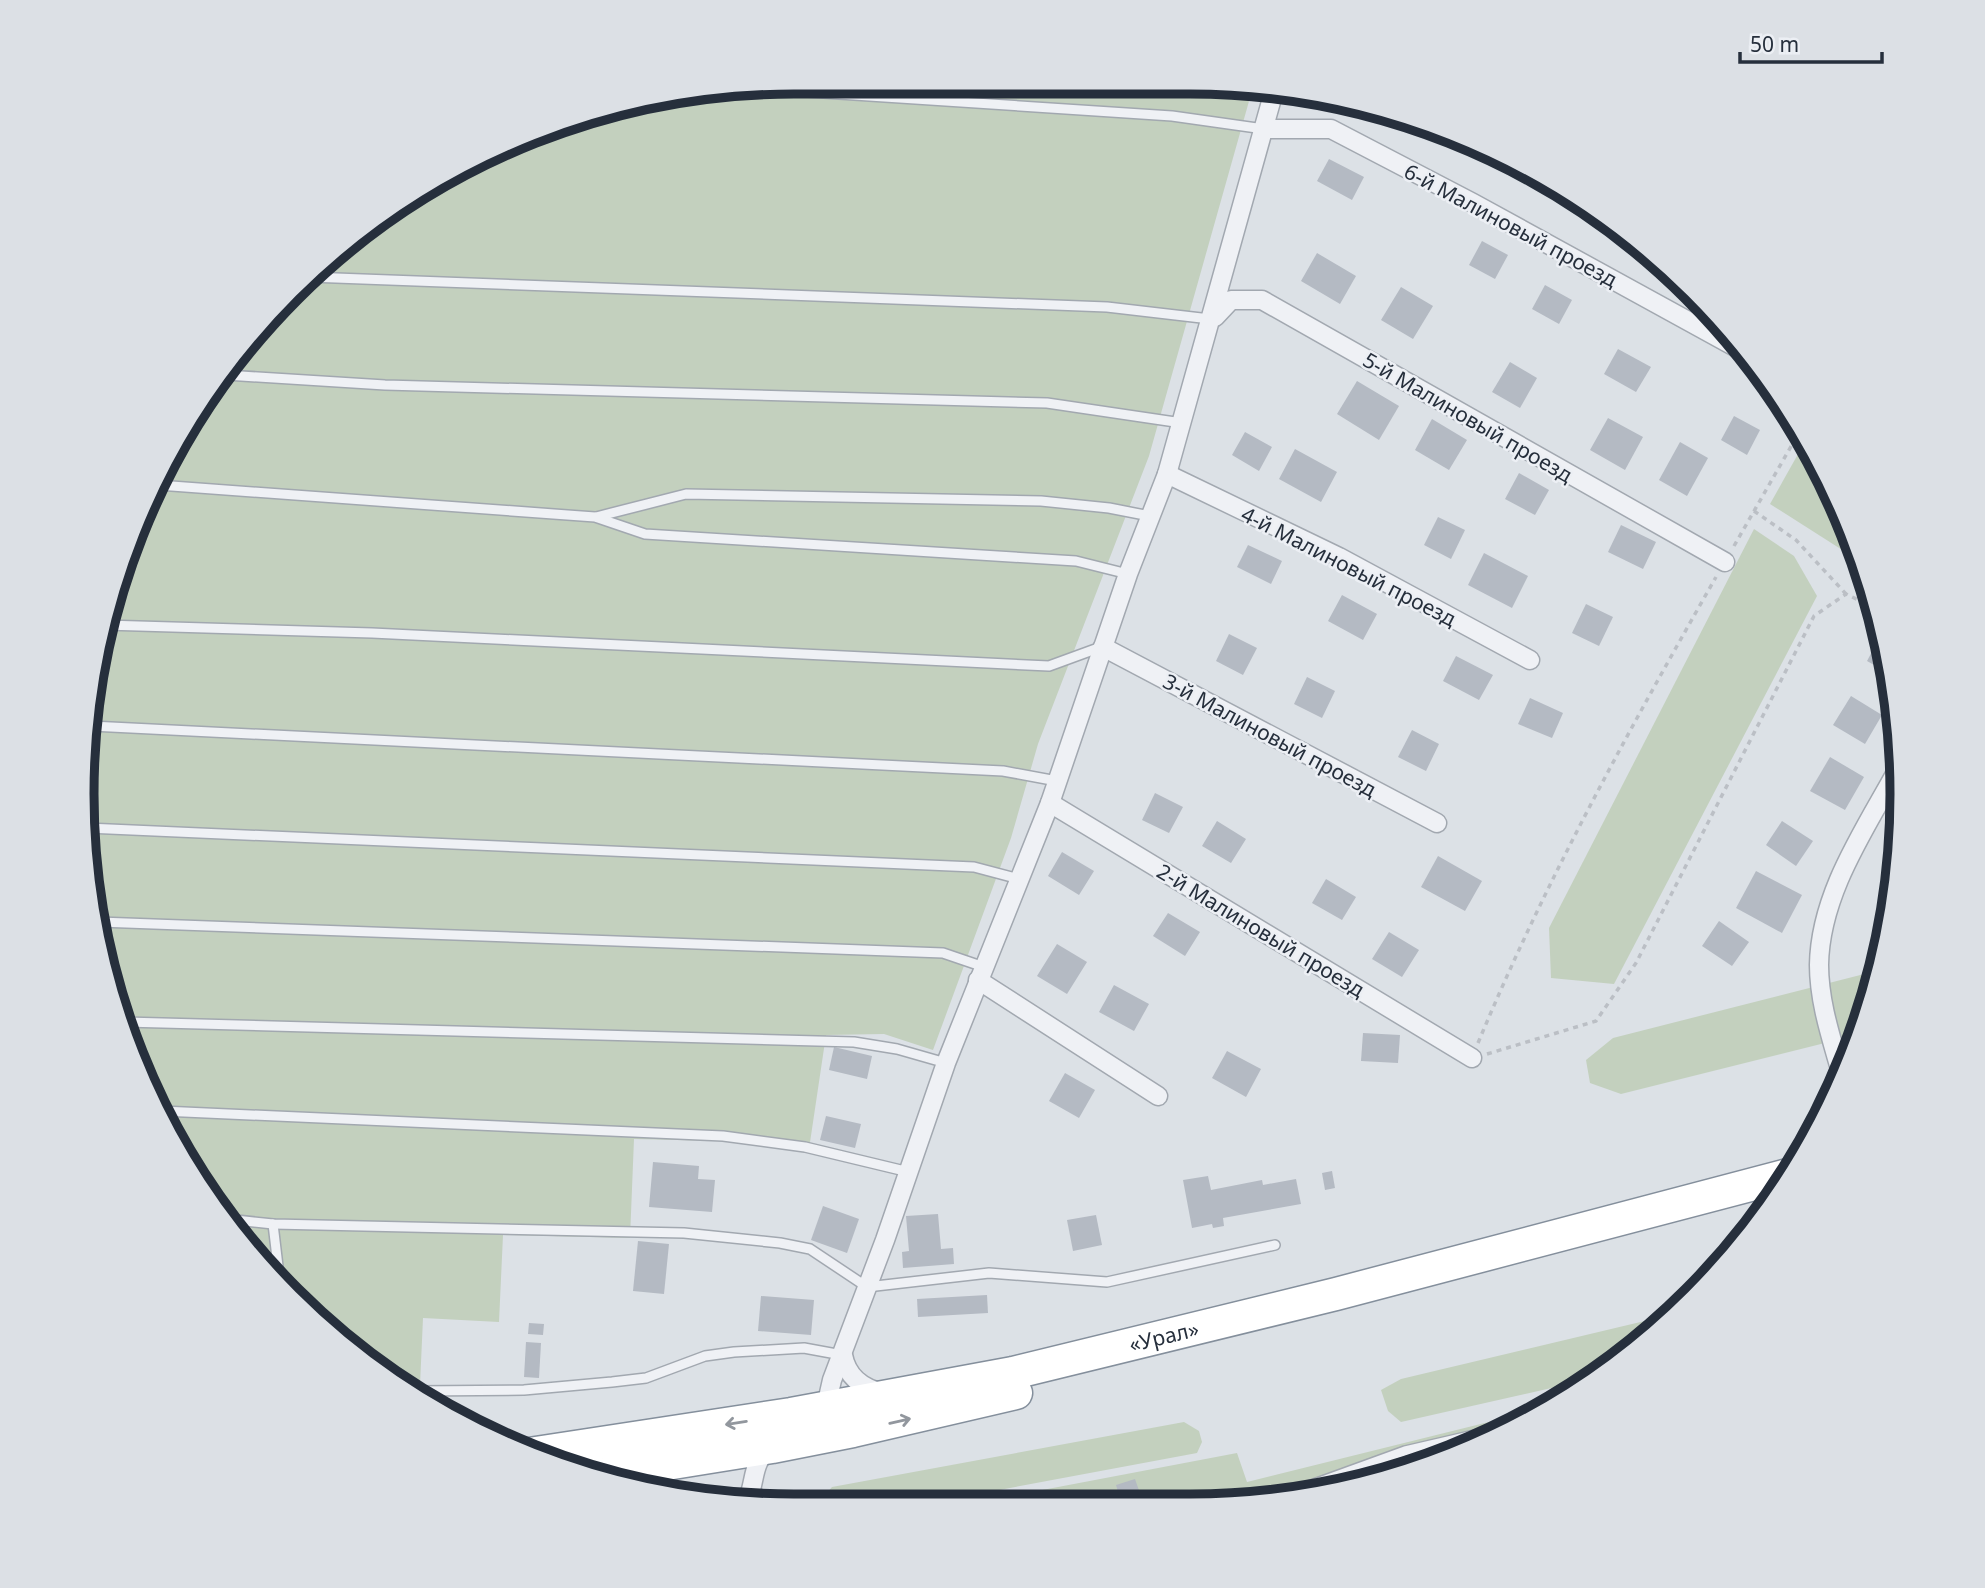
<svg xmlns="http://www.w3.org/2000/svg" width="1985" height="1588" font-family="'Noto Sans',sans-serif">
<rect width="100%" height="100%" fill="#dce1e6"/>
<g fill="#c3d0be">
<path d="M 794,82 L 1237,84 L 1253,87 L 1149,456 L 1038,744 L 1011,838 L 933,1050 L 884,1034 L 826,1035 L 809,1149 L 720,1141 L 634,1139 L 630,1238 L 503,1235 L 499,1322 L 423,1318 L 420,1385 L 406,1385 L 361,1359 L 259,1263 L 177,1150 L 106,978 L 82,794 L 107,609 L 178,438 L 291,290 L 438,177 L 610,106 Z"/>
<path d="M 1807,438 L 1854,541 L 1847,553 L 1770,504 Z"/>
<path d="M 1754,529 L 1794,556 L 1817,596 L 1614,984 L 1551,978 L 1549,928 Z"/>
<path d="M 1880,970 L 1857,1035 L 1621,1094 L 1590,1083 L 1586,1060 L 1613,1038 Z"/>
<path d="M 1674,1314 L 1660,1329 L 1591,1379 L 1401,1422 L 1388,1411 L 1381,1390 L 1401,1379 Z"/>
<path d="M 1553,1406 L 1419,1468 L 1238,1504 L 963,1505 L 1237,1453 L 1247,1482 Z"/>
<path d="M 1184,1422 L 1199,1431 L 1202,1442 L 1197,1453 L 919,1505 L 822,1506 L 821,1500 L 832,1487 Z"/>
</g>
<g fill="#b4bac3">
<path d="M 1329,159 L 1364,177 L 1352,200 L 1317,181 Z"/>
<path d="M 1482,241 L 1508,255 L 1495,279 L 1469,265 Z"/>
<path d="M 1317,253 L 1356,276 L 1340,304 L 1301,281 Z"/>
<path d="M 1545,285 L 1572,300 L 1559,324 L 1532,309 Z"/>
<path d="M 1401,287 L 1433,306 L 1413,339 L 1381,320 Z"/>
<path d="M 1618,349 L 1651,367 L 1636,392 L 1604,374 Z"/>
<path d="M 1510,362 L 1537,378 L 1520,408 L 1492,392 Z"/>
<path d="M 1357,381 L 1399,406 L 1379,440 L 1337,414 Z"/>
<path d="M 1734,416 L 1760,430 L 1747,455 L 1721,440 Z"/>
<path d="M 1608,418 L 1643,437 L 1625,470 L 1590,450 Z"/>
<path d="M 1432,419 L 1467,440 L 1449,470 L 1415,450 Z"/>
<path d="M 1245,432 L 1272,447 L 1259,471 L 1232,455 Z"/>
<path d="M 1680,442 L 1708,458 L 1687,496 L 1659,480 Z"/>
<path d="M 1295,449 L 1337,472 L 1321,502 L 1279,479 Z"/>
<path d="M 1519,473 L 1549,490 L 1535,515 L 1505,499 Z"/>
<path d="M 1438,517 L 1465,530 L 1451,559 L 1424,545 Z"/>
<path d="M 1621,525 L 1656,542 L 1643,569 L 1608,552 Z"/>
<path d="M 1248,545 L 1282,561 L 1271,584 L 1237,567 Z"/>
<path d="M 1484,553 L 1528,576 L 1512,608 L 1468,585 Z"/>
<path d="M 1342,595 L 1377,614 L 1363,640 L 1328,621 Z"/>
<path d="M 1586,604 L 1613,617 L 1599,646 L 1572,633 Z"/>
<path d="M 1229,634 L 1257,648 L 1243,675 L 1216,661 Z"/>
<path d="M 1881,635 L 1890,672 L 1890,674 L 1867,661 Z"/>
<path d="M 1456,656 L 1493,675 L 1479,700 L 1443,681 Z"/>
<path d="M 1307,677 L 1335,691 L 1322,718 L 1294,704 Z"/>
<path d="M 1851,696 L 1882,715 L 1865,744 L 1833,725 Z"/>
<path d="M 1530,698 L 1563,713 L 1552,738 L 1518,724 Z"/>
<path d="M 1412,730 L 1439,744 L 1426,771 L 1398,757 Z"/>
<path d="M 1830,757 L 1864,777 L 1845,810 L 1810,791 Z"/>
<path d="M 1155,793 L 1183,807 L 1169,833 L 1142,820 Z"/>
<path d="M 1217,821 L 1246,839 L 1231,863 L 1202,846 Z"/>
<path d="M 1782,821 L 1813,841 L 1796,866 L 1766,845 Z"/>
<path d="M 1062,852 L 1094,871 L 1079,895 L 1048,876 Z"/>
<path d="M 1438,856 L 1482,881 L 1465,911 L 1421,887 Z"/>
<path d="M 1756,871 L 1802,895 L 1782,933 L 1736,908 Z"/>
<path d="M 1326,879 L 1356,897 L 1342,920 L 1312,903 Z"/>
<path d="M 1168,913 L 1200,932 L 1185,956 L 1153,936 Z"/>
<path d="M 1719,921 L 1749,942 L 1732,966 L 1702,946 Z"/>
<path d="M 1389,932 L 1419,950 L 1402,977 L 1372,959 Z"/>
<path d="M 1057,944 L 1087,962 L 1067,994 L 1037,976 Z"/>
<path d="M 1114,985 L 1149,1004 L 1134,1031 L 1099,1012 Z"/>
<path d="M 1363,1033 L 1400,1035 L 1398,1063 L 1361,1061 Z"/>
<path d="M 834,1047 L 872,1056 L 867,1079 L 829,1070 Z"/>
<path d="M 1227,1051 L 1261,1069 L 1246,1097 L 1212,1078 Z"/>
<path d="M 1065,1073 L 1095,1090 L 1079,1118 L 1049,1101 Z"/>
<path d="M 826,1116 L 861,1124 L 855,1148 L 820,1140 Z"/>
<path d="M 653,1162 L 699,1166 L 698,1179 L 715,1180 L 712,1212 L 649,1207 Z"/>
<path d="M 1332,1171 L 1335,1188 L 1325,1190 L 1322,1173 Z"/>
<path d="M 1208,1176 L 1211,1190 L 1262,1180 L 1263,1185 L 1296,1179 L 1301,1204 L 1223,1218 L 1224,1226 L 1213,1228 L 1212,1224 L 1192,1228 L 1183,1180 Z"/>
<path d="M 823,1206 L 859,1219 L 847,1253 L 811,1240 Z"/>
<path d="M 938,1214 L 941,1249 L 953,1248 L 954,1264 L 903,1268 L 902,1252 L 909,1251 L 906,1216 Z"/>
<path d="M 1096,1215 L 1102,1245 L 1073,1251 L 1067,1220 Z"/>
<path d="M 638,1241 L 669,1244 L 664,1294 L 633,1291 Z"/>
<path d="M 987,1295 L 988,1313 L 918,1317 L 917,1299 Z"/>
<path d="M 761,1296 L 814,1300 L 811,1335 L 758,1331 Z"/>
<path d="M 529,1323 L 544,1324 L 543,1335 L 528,1334 Z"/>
<path d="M 526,1342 L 541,1343 L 539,1378 L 524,1377 Z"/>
<path d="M 1135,1479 L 1142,1499 L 1122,1505 L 1116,1485 Z"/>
</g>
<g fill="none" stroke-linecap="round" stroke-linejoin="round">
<defs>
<g id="lane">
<path d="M 747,88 L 1172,116 L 1264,129"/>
<path d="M 309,277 L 1107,307 L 1210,319"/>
<path d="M 226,375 L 385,385 L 1047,403 L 1182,423"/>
<path d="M 158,485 L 595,517 L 645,534 L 1076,561 L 1128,574"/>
<path d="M 596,517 L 686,494 L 1041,501 L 1109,508 L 1150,516"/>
<path d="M 105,625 L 372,633 L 1049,666 L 1101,647"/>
<path d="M 91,726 L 1003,771 L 1057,781"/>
<path d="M 87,828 L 974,867 L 1019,879"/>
<path d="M 99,922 L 943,953 L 984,967"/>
<path d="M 125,1022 L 854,1042 L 897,1049 L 946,1063"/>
<path d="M 162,1111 L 723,1136 L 805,1147 L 909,1172"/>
<path d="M 227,1219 L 273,1224 L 684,1233 L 780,1243 L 810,1249 L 867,1287 L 989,1273 L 1107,1282 L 1275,1245"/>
<path d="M 273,1224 L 280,1283"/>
<path d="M 416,1391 L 524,1390 L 612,1382 L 646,1378 L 705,1356 L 734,1352 L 804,1348 L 842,1355"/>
<path d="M 1281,1496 L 1405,1451 L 1513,1426"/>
</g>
<g id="street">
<path d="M 1264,129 L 1331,129 L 1473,203 L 1750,355"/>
<path d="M 1215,317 L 1231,300 L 1262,300 L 1725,562"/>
<path d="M 1167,474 L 1339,557 L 1530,660"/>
<path d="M 1103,647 L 1437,823"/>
<path d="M 1050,803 L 1472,1058"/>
<path d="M 978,980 L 1158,1096"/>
<path d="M 1842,1076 C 1832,1040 1819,1003 1819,965 C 1820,893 1866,828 1899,767"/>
<path d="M 843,1355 C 847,1377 862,1388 883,1393"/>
<path d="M 829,1415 L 827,1402 L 832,1380 L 885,1240 L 946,1063 L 1050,803 L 1128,574 L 1167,474 L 1274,91"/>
<path d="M 747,1501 C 756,1483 751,1461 770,1449"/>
</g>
<g id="highway">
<path id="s1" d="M 529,1454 L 791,1414 L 1013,1373 L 1336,1294 L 1788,1175"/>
<path d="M 598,1475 L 772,1447 L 853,1431 L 1016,1393"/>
</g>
</defs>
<use href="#lane" stroke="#a2a8b0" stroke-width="12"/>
<use href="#street" stroke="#a2a8b0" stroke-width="21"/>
<use href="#highway" stroke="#848f9c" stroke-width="35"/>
<g stroke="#bbbfc5" stroke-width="3.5" stroke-dasharray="5 5" stroke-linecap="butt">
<path d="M 1754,511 L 1796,540 L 1846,594"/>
<path d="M 1734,546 L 1801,429"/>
<path d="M 1478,1043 C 1545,882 1630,728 1716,577"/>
<path d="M 1487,1054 L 1596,1021 L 1636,963 L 1814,616 L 1846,594 L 1875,608"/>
</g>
<use href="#lane" stroke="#eff1f5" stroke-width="9"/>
<use href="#street" stroke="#eff1f5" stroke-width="18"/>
<use href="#highway" stroke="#fff" stroke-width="32"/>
</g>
<defs><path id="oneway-shaft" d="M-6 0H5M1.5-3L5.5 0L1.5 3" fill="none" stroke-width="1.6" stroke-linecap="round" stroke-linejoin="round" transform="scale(1.75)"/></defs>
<g stroke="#92979e">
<use href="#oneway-shaft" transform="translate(900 1421) rotate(-13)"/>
<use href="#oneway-shaft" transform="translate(736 1423) rotate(171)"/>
</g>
<g text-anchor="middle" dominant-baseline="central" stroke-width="5" stroke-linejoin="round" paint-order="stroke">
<g font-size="21" fill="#262f3c" stroke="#eceff4">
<text transform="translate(1511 225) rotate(28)">6-й Малиновый проезд</text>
<text transform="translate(1468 417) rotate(30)">5-й Малиновый проезд</text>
<text transform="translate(1349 566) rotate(27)">4-й Малиновый проезд</text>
<text transform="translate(1270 735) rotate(28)">3-й Малиновый проезд</text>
<text transform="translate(1261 930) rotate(31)">2-й Малиновый проезд</text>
<text stroke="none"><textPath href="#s1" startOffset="646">«Урал»</textPath></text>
</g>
</g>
<path d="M0 0H1985V1588H0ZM794 94H1190A700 700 0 0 1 1890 794V794A700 700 0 0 1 1190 1494H794A700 700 0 0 1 94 794V794A700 700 0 0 1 794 94Z" fill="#dce0e5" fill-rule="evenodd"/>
<path fill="none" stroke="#262f3c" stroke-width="9" d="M794 94H1190A700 700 0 0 1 1890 794V794A700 700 0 0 1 1190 1494H794A700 700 0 0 1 94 794V794A700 700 0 0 1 794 94Z"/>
<path d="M1740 52v10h142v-10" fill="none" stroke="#262f3c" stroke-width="3.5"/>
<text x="1750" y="52" font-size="21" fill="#262f3c" stroke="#eceff4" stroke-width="5" paint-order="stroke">50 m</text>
</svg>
